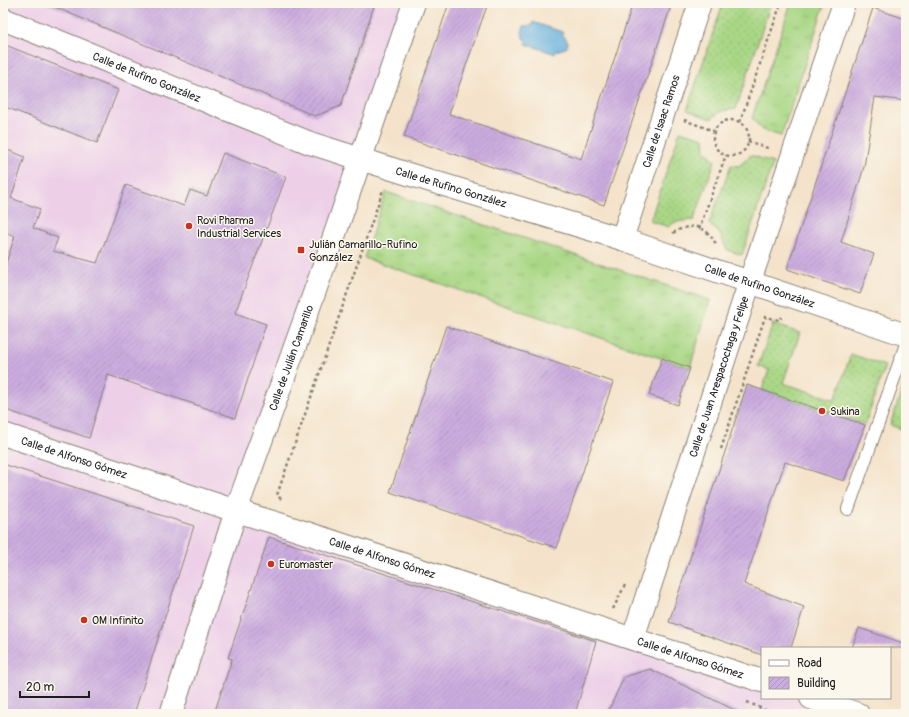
<svg xmlns="http://www.w3.org/2000/svg" width="909" height="717" font-family="Pangolin,sans-serif">
<defs>
<pattern id="grass-tufts" width="24" height="20" patternUnits="userSpaceOnUse"><rect width="24" height="20" fill="#a9d785"/><path d="M3 7l-1-3M5 7V3M7 7l1-3M15 17l-1-3M17 17v-4M19 17l1-3" fill="none" stroke="#91b872"/></pattern>
<pattern id="garden-dots" width="8" height="8" patternUnits="userSpaceOnUse"><rect width="8" height="8" fill="#a9d785"/><path d="M2 2h.1M6 6h.1" fill="none" stroke="#91b872" stroke-width="1.8" stroke-linecap="round"/></pattern>
<pattern id="building-hatch" width="6" height="6" patternUnits="userSpaceOnUse"><rect width="6" height="6" fill="#cbacdf"/><path d="M-1 1l2-2M0 6l6-6M5 7l2-2" fill="none" stroke="#ae93bf"/></pattern>
</defs>
<rect width="100%" height="100%" fill="#fbf7ec"/>
<filter id="ink" filterUnits="userSpaceOnUse"><feTurbulence type="fractalNoise" baseFrequency=".025" numOctaves="2"/><feDisplacementMap in="SourceGraphic" scale="8" xChannelSelector="R" yChannelSelector="G"/><feConvolveMatrix kernelMatrix="1 2 1 2 8 2 1 2 1" color-interpolation-filters="sRGB"/></filter>
<filter id="wash" filterUnits="userSpaceOnUse"><feTurbulence type="fractalNoise" baseFrequency=".012" numOctaves="4" result="noise"/><feDisplacementMap in="SourceGraphic" scale="16" xChannelSelector="R" yChannelSelector="G"/><feGaussianBlur stdDeviation="0.9" result="paint"/><feColorMatrix in="noise" values="0 0 0 0 0 0 0 0 0 0 0 0 0 0 0 0 0 1.4 0 .05"/><feComposite in="paint" operator="in"/></filter>
<g filter="url(#wash)">
<rect width="100%" height="100%" fill="#f4e3ca"/>
<path fill="#edd0e8" d="M 3,3 L 414,3 L 236,511 L 762,681 L 762,698 L 811,698 L 858,714 L 3,714 Z"/>
<g fill="url(#grass-tufts)" stroke="#627a50">
<path d="M 791,3 L 825,3 L 781,136 L 762,130 L 752,118 Z"/>
<path d="M 386,192 L 710,300 L 690,368 L 364,258 Z"/>
</g>
<g fill="url(#garden-dots)" stroke="#627a50">
<path d="M 723,3 L 771,3 L 736,109 L 721,111 L 711,119 L 687,110 Z"/>
<path d="M 680,131 L 704,138 L 705,150 L 715,161 L 694,220 L 675,222 L 669,227 L 650,221 Z"/>
<path d="M 751,155 L 773,163 L 742,255 L 727,250 L 720,234 L 709,224 L 731,165 L 739,166 Z"/>
<path d="M 773,324 L 800,333 L 783,383 L 835,400 L 851,354 L 885,366 L 865,425 L 762,390 L 769,370 L 758,366 Z"/>
<path d="M 906,379 L 906,413 L 901,429 L 890,425 Z"/>
</g>
<path fill="#64aedc" stroke="#40657c" d="M 533,22 L 563,32 L 562,35 C 568,38 568,43 566,48 L 556,51 L 555,54 L 526,44 L 527,41 L 523,38 L 522,31 L 524,26 L 532,25 Z"/>
<g id="blocks">
<g fill="url(#building-hatch)">
<path d="M 45,3 L 375,3 L 341,106 L 315,116 Z"/>
<path d="M 449,3 L 488,3 L 449,114 L 581,159 L 633,3 L 672,3 L 604,205 L 404,137 Z"/>
<path d="M 873,8 L 906,19 L 906,101 L 875,97 L 864,167 L 841,242 L 874,254 L 860,294 L 787,269 Z"/>
<path d="M 3,44 L 118,90 L 97,143 L 3,106 Z"/>
<path d="M 3,148 L 25,157 L 11,198 L 40,209 L 33,228 L 58,238 L 53,251 L 97,263 L 126,185 L 184,206 L 190,190 L 207,196 L 223,153 L 286,177 L 235,313 L 266,324 L 235,418 L 108,375 L 89,438 L 3,409 L 3,272 L 15,236 L 3,232 Z"/>
<path d="M 446,326 L 613,382 L 557,548 L 390,492 Z"/>
<path d="M 662,358 L 690,368 L 678,405 L 649,395 Z"/>
<path d="M 747,385 L 865,425 L 844,481 L 785,462 L 744,584 L 804,607 L 791,648 L 762,648 L 762,655 L 669,622 Z"/>
<path d="M 3,464 L 194,526 L 134,714 L 3,714 Z"/>
<path d="M 269,537 L 596,641 L 575,714 L 214,714 L 232,659 L 228,658 Z"/>
<path d="M 859,628 L 906,644 L 906,648 L 852,648 Z"/>
<path d="M 650,669 L 743,714 L 607,714 L 624,677 Z"/>
</g>
</g>
</g>
<g filter="url(#ink)">
<use href="#blocks" fill-opacity="0" stroke="#888073" stroke-width="1"/>
<g fill="none" stroke-linecap="round" stroke-linejoin="round">
<defs>
<path id="service" d="M 848,509 L 906,344"/>
<g id="minor">
<path id="s1" d="M 3,19 L 310,143 L 408,174 L 622,239 L 906,335"/>
<path id="s2" d="M 622,239 L 700,3"/>
<path id="s3" d="M 3,434 L 236,511 L 276,523 L 762,681"/>
<path id="s4" d="M 633,638 L 750,281 L 844,3"/>
<path d="M 811,698 L 858,714"/>
<path id="s5" d="M 171,714 L 236,511 L 326,260 L 414,3"/>
</g>
</defs>
<use href="#service" stroke="#888073" stroke-width="14"/>
<use href="#minor" stroke="#888073" stroke-width="24"/>
<g stroke="#888073" stroke-width="2.5" stroke-dasharray="3 3" stroke-linecap="butt">
<path d="M 684,120 L 714,131"/>
<circle cx="731" cy="138" r="18"/>
<path d="M 740,122 L 781,3"/>
<path d="M 748,141 L 770,149"/>
<path d="M 699,229 L 726,155"/>
<path d="M 673,233 C 693,221 707,226 717,246"/>
<path d="M 721,449 L 765,317 L 780,320 L 782,317"/>
<path d="M 281,499 L 277,495 L 383,190"/>
<path d="M 613,609 L 625,585"/>
<path d="M 747,702 L 774,714"/>
</g>
<use href="#service" stroke="#fff" stroke-width="12"/>
<use href="#minor" stroke="#fff" stroke-width="22"/>
</g>
</g>
<g fill="#c8321e" stroke="#fbf7ec" stroke-width="1.5">
<circle cx="189" cy="226" r="4"/>
<rect x="297" y="246" width="8" height="8" rx="2"/>
<circle cx="822" cy="411" r="4"/>
<circle cx="271" cy="564" r="4"/>
<circle cx="84" cy="620" r="4"/>
</g>
<g text-anchor="middle" dominant-baseline="central" stroke-width="3" stroke-linejoin="round" paint-order="stroke">
<g font-size="11" fill="#1c1c1c" stroke="#fbf7ec">
<text stroke="none"><textPath href="#s1" startOffset="155">Calle de Rufino González</textPath></text>
<text stroke="none"><textPath href="#s2" startOffset="124">Calle de Isaac Ramos</textPath></text>
<text stroke="none"><textPath href="#s1" startOffset="479">Calle de Rufino González</textPath></text>
<text stroke="none"><textPath href="#s1" startOffset="803">Calle de Rufino González</textPath></text>
<text stroke="none"><textPath href="#s5" startOffset="376">Calle de Julián Camarillo</textPath></text>
<text stroke="none"><textPath href="#s4" startOffset="275">Calle de Juan Arespacochaga y Felipe</textPath></text>
<text stroke="none"><textPath href="#s3" startOffset="75">Calle de Alfonso Gómez</textPath></text>
<text stroke="none"><textPath href="#s3" startOffset="399">Calle de Alfonso Gómez</textPath></text>
<text stroke="none"><textPath href="#s3" startOffset="723">Calle de Alfonso Gómez</textPath></text>
</g>
<g font-size="11" fill="#1c1c1c" stroke="#fbf7ec" text-anchor="start">
<text x="197" y="220">Rovi Pharma<tspan x="197" dy="13">Industrial Services</tspan></text>
<text x="309" y="244">Julián Camarillo-Rufino<tspan x="309" dy="13">González</tspan></text>
<text x="830" y="411">Sukina</text>
<text x="279" y="564">Euromaster</text>
<text x="92" y="620">OM Infinito</text>
</g>
</g>
<rect width="909" height="717" fill="none" stroke="#fbf7ec" stroke-width="16"/>
<rect x="761" y="647" width="130" height="52" fill="#fbf7ec" stroke="#a29f99"/>
<rect x="769" y="660" width="20" height="6" fill="#ffffff" stroke="#a29f99"/>
<text x="797" y="667" font-size="12" fill="#1c1c1c">Road</text>
<rect x="769" y="677" width="20" height="12" fill="url(#building-hatch)" stroke="#a29f99"/>
<text x="797" y="687" font-size="12" fill="#1c1c1c">Building</text>
<path d="M20 691v6h69v-6" fill="none" stroke="#1c1c1c" stroke-width="2"/>
<text x="26" y="691" font-size="12" fill="#1c1c1c" stroke="#fbf7ec" stroke-width="3" paint-order="stroke">20 m</text>
</svg>
